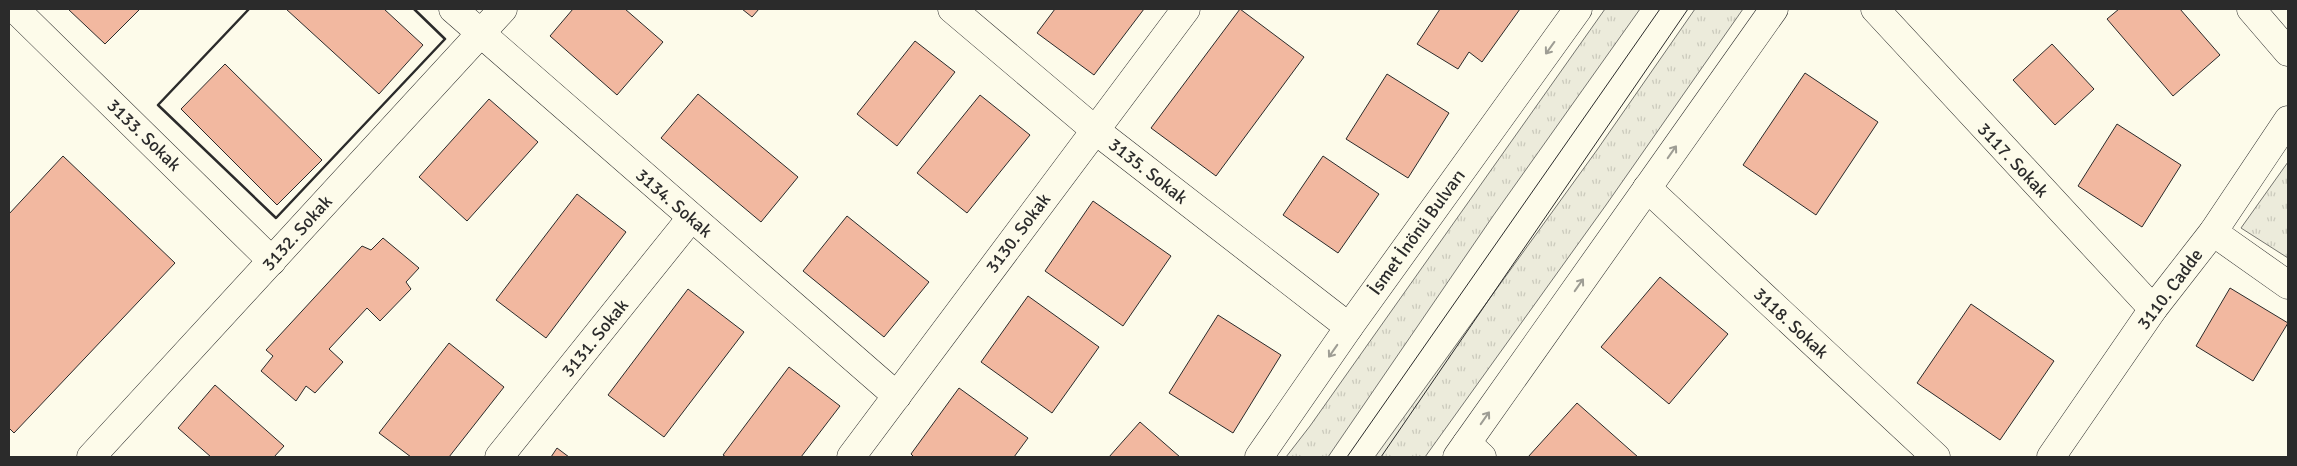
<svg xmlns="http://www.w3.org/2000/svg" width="2297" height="466" font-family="Signika,sans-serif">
<defs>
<pattern id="grass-tufts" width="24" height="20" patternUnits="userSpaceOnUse" patternTransform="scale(1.25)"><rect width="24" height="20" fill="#ecebdb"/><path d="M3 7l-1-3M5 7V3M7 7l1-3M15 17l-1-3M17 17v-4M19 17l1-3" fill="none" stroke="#cbcabc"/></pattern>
</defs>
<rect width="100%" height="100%" fill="#fdfbea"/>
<g fill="url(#grass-tufts)" stroke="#74746e">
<path d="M 1605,9 L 1640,9 L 1493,216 L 1328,457 L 1286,457 L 1310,426 Z"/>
<path d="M 1695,9 L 1743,9 L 1606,205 L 1425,457 L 1375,457 L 1597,150 Z"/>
<path d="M 2288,162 L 2288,258 L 2241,228 Z"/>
</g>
<g fill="#f2b8a0" stroke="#2b2b2b">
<path d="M 68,9 L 140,9 L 105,44 Z"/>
<path d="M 286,9 L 384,9 L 423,45 L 379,94 Z"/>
<path d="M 573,9 L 625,9 L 663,42 L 617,95 L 550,36 Z"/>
<path d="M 742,9 L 759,9 L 752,17 Z"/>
<path d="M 1055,9 L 1144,9 L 1094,75 L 1037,33 Z"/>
<path d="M 1240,9 L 1304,57 L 1216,176 L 1151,128 Z"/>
<path d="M 1440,9 L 1520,9 L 1482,62 L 1469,52 L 1458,69 L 1417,44 Z"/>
<path d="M 2119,9 L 2180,9 L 2220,55 L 2173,96 L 2107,19 Z"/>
<path d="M 915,41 L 955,72 L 897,146 L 857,114 Z"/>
<path d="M 2052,44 L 2094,89 L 2055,125 L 2013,80 Z"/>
<path d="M 225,64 L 322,160 L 277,205 L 181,109 Z"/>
<path d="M 1805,73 L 1878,122 L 1816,215 L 1743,165 Z"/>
<path d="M 1387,74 L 1449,113 L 1408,178 L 1346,139 Z"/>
<path d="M 698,94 L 798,177 L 761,222 L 661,138 Z"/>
<path d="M 980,95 L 1030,135 L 967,213 L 917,173 Z"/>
<path d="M 489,99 L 538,142 L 467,221 L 419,177 Z"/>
<path d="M 2117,124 L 2181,165 L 2142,227 L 2078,186 Z"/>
<path d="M 63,156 L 175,263 L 14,433 L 9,428 L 9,214 Z"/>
<path d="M 1323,156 L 1379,194 L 1338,253 L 1283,215 Z"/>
<path d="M 577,194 L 626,232 L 546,338 L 496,300 Z"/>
<path d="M 1093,201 L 1171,256 L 1123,326 L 1045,271 Z"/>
<path d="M 847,216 L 929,282 L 884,337 L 803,271 Z"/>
<path d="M 383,238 L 419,268 L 406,282 L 411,289 L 380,321 L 367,308 L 329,349 L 343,362 L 315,393 L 306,386 L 296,401 L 261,371 L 273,356 L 266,350 L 362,246 L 371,250 Z"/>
<path d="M 1660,277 L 1728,334 L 1669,404 L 1601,347 Z"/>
<path d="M 2230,288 L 2288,323 L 2253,381 L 2196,346 Z"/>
<path d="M 688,289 L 744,332 L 664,437 L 608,395 Z"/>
<path d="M 1028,296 L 1099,347 L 1052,413 L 981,362 Z"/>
<path d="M 1971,304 L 2054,361 L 2000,440 L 1917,383 Z"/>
<path d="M 1218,315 L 1281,355 L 1233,433 L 1169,393 Z"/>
<path d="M 449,343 L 504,387 L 449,457 L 411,457 L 379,433 Z"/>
<path d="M 789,367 L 840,406 L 801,457 L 726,457 L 723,455 Z"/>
<path d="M 215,385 L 284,446 L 274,457 L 211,457 L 178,428 Z"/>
<path d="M 959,388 L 1028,438 L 1014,457 L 914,457 L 911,454 Z"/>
<path d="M 1577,403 L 1638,457 L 1528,457 Z"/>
<path d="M 1140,422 L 1180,457 L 1109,457 Z"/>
<path d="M 557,448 L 569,457 L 551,457 Z"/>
</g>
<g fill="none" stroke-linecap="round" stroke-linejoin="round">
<defs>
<g id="street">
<path d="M 15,9 L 272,261"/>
<path d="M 453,9 L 897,396"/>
<path d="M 952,9 L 1095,130 L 1349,327"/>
<path d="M 1875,9 L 2153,309"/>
<path d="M 2251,9 L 2288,52"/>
<path d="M 1647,188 L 1936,457"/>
<path d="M 2213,232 L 2288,285"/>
<path d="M 1467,443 L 1482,457"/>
<path d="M 91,457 L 503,9"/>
<path d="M 499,457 L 691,218"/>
<path d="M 851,457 L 1186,9"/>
</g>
<path id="secondary" d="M 2051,457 L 2153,309 L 2213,232 L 2288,120"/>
<g id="primary">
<path d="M 1259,457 L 1349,327 L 1578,9"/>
<path d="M 1457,457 L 1774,9"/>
</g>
</defs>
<use href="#street" stroke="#2b2b2b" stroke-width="29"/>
<use href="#secondary" stroke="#2b2b2b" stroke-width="29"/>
<use href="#primary" stroke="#2b2b2b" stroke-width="29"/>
<use href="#street" stroke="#fdfbea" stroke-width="28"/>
<use href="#secondary" stroke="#fdfbea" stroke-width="28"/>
<use href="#primary" stroke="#fdfbea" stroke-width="28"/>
<g stroke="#2b2b2b" stroke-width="1">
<path d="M 1347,457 L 1660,9"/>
<path d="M 1381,457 L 1688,9"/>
</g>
<path stroke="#2b2b2b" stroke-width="2.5" d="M 249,9 L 158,105 L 276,218 L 445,39 L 414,9"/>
</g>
<defs><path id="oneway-shaft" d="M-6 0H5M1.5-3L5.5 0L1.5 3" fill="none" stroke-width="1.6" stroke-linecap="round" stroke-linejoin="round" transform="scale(1.25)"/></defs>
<g stroke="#9e9d94">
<use href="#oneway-shaft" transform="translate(1550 48) rotate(126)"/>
<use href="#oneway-shaft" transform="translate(1672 152) rotate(-55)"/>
<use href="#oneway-shaft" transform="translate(1579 285) rotate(-55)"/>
<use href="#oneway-shaft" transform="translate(1333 351) rotate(125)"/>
<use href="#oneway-shaft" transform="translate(1485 418) rotate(-55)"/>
</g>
<g text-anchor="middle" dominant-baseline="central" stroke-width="4" stroke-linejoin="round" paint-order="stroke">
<g font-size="18" fill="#2b2b2b" stroke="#fdfbea">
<text transform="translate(144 135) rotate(44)">3133. Sokak</text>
<text transform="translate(2013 160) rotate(47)">3117. Sokak</text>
<text transform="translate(1148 171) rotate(38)">3135. Sokak</text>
<text transform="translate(674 203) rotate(41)">3134. Sokak</text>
<text transform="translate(1417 232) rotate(-54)">İsmet İnönü Bulvarı</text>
<text transform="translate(297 233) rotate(-48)">3132. Sokak</text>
<text transform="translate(1018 233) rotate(-53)">3130. Sokak</text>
<text transform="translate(2170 289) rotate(-53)">3110. Cadde</text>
<text transform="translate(1791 323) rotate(43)">3118. Sokak</text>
<text transform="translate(595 338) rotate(-51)">3131. Sokak</text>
</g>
</g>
<rect width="2297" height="466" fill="none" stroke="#2b2b2b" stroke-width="20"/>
</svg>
